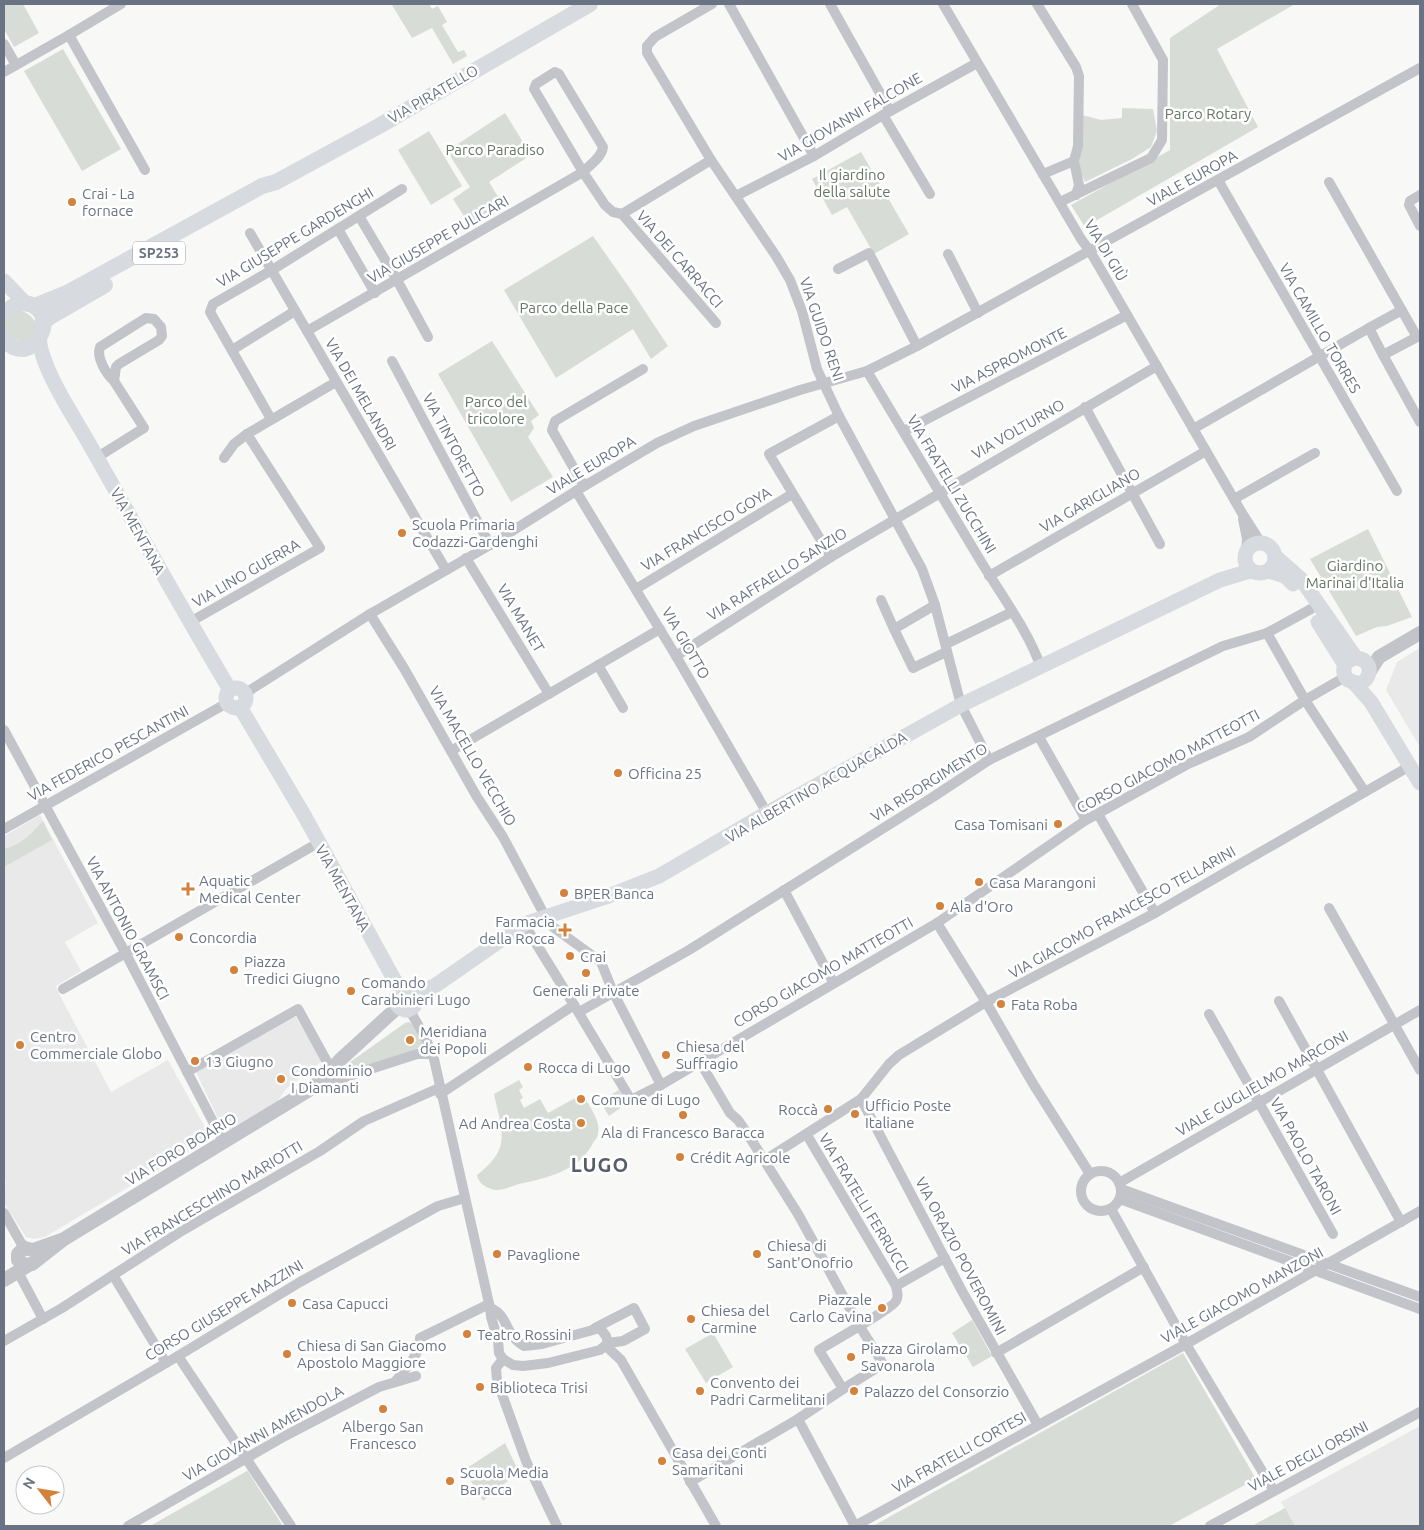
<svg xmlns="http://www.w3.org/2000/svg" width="1424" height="1530" font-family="Ubuntu,sans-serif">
<rect width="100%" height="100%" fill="#f8f8f6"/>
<g fill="#e9e9e9">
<path d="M 1420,648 L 1420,747 L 1386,690 L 1397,662 Z"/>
<path d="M 40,815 L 98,923 L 65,942 L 81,971 L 56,986 L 58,992 L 111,1092 L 168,1060 L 207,1131 L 207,1137 L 204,1142 L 45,1237 L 33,1239 L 26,1237 L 4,1203 L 4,1189 L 6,1183 L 4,1177 L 4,836 Z"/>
<path d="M 295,1016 L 322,1061 L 286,1089 L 276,1104 L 233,1131 L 223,1129 L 196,1072 Z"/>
<path d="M 1420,1426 L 1420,1526 L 1295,1526 L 1281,1502 Z"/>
</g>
<g fill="#d7ddd6">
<path d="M 4,4 L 23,4 L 39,33 L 14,47 L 4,29 Z"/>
<path d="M 394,4 L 429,4 L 432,9 L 438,6 L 447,22 L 442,25 L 458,52 L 464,50 L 467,56 L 453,64 L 432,28 L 412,38 L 392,5 Z"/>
<path d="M 1221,4 L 1295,4 L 1217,49 L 1258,127 L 1085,227 L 1071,205 L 1170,150 L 1170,38 Z"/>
<path d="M 63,49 L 121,149 L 82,171 L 24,71 Z"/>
<path d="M 1122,108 L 1153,109 L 1157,131 L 1151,147 L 1132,159 L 1085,182 L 1079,168 L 1082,115 L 1101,120 L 1122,118 Z"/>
<path d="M 505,113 L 531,155 L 489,182 L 502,203 L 469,224 L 453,199 L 470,187 L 447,151 Z"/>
<path d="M 429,131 L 462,186 L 431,205 L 398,150 Z"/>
<path d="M 861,152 L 909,234 L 874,254 L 847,207 L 832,215 L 812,179 Z"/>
<path d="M 593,236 L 631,290 L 668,346 L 651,359 L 633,329 L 556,378 L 504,290 Z"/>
<path d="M 18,310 C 28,312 41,321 34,334 C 32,337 28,341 26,343 L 4,335 L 4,320 Z"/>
<path d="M 492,341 L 539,415 L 531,421 L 534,428 L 528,437 L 553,477 L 511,502 L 438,374 Z"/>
<path d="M 1368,529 L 1412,617 L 1387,626 L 1377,627 L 1356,636 L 1310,559 Z"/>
<path d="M 43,821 L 52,840 L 4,867 L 4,849 C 21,845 31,834 43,821 Z"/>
<path d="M 409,1022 L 412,1024 L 425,1046 L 349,1073 L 346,1065 L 405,1023 Z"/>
<path d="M 519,1080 L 523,1087 L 519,1090 L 523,1098 L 520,1100 L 524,1108 L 540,1099 L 548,1113 L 579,1096 L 582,1099 L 585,1098 C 590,1108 601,1121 598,1133 C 598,1137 595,1140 593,1143 C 579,1171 547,1178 519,1184 C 512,1186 503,1190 496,1190 C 487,1189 478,1183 477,1175 C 512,1148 502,1132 494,1094 Z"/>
<path d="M 619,1090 L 623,1099 L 623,1106 L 609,1116 L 598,1098 L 601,1096 L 603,1099 Z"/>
<path d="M 972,1320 L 992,1356 L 973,1367 L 952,1333 Z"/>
<path d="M 713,1333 L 733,1367 L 706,1383 L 685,1349 Z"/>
<path d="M 1183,1353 L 1256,1479 L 1169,1526 L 873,1526 Z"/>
<path d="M 505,1443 L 519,1472 L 483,1501 L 464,1470 Z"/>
<path d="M 247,1470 L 283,1526 L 150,1526 L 247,1471 Z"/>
<path d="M 1285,1508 L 1295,1526 L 1252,1526 Z"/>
</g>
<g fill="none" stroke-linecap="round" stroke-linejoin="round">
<g stroke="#c2c4c9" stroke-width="10">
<path d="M 712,4 L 655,37 L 647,46 L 647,53 L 711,160 L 776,256 L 790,280 L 802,311 L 817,369 L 824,384 L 839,416 L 922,569 L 935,605 L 961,705 L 989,760"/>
<path d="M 729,4 L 814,156"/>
<path d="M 830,4 L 890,111"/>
<path d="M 943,4 L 1081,239 L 1090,251 L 1242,513 L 1261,543"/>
<path d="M 1037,4 L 1076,67 L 1079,76 L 1078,146 L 1074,161 L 1079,185 L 1076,195"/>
<path d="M 69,35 L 121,4"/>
<path d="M 4,44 L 16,65"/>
<path d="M 4,72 L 69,35 L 145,170"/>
<path d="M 883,115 L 930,194"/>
<path d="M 1043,174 L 1074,161"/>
<path d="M 1218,180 L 1397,491"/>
<path d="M 1329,182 L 1417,337 L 1383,355 L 1369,328 L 1402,310"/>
<path d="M 1420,195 L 1410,201 L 1409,205 L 1420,226"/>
<path d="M 736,196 L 814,156 L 883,115 L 977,63"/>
<path d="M 1060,202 L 1151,158 L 1162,140 L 1163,60 L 1132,4"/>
<path d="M 622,214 L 711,160"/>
<path d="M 359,216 L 397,280 L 428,337"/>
<path d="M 338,229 L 375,293"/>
<path d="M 250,233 L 446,570"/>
<path d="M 948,254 L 978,313"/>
<path d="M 838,269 L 869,253 L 917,346"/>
<path d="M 307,331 L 583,172 C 590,165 602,157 603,147 L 559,74 L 555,72 L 536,84 L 534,89 L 583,172 L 605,205 L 613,212 L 622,214 L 716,323"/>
<path d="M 232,350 L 295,311"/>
<path d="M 1383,355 L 1420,422"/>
<path d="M 392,361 L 490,545"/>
<path d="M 867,371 C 904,432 940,494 977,555 C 997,589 1029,631 1041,668"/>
<path d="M 1085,407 L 1160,544"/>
<path d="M 271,419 L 210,312 L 213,304 L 272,270 L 402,189"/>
<path d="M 1193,429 L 1369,328"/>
<path d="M 904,431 L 1127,315"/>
<path d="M 104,453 L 144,428 L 114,381 L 116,367 L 119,364 L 159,340 L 162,336 L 161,327 L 154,319 L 146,318 L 100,347 C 96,357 106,374 114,381"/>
<path d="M 224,458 L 234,444 L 247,434 L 336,382"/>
<path d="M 584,486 L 552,430 L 555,421 L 643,369"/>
<path d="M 576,491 L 676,656 L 767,813"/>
<path d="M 1234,499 L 1315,453"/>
<path d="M 1243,519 L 1247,539 L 1246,552"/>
<path d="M 831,557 L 769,454 L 839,416"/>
<path d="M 466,558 L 549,694"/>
<path d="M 989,576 L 1206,451"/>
<path d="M 636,589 L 792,494"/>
<path d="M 881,600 L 894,629"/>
<path d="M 935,605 L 894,629 L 913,668 L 946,652"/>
<path d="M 370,614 L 405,670 L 477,797 L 503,837 L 545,916 L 553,927 L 601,962 L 613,992 L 661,1085"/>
<path d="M 190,622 L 320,548 L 247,434"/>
<path d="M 1267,633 L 1305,700 L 1365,792"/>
<path d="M 946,644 L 1012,612"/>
<path d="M 676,656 L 831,557 L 1157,366"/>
<path d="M 598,665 L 623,708"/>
<path d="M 244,694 L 370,614 L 490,545 L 576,491 L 657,443 L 694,426 L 800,390 L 867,371 L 917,346 L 1420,68"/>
<path d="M 4,730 L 126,954 L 223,1141"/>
<path d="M 1039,737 L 1086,820"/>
<path d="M 451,751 L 660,629"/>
<path d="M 1098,814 L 1155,913"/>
<path d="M 4,829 L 227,703"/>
<path d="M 784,890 L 833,982"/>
<path d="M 1329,908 L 1420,1070"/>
<path d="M 937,923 L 986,1002 L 1032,1082 L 1090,1174"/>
<path d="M 524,924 L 574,1005 L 631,1100 L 661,1085 L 937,923 L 1086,820 L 1186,765 L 1249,737 L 1305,700 L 1345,677"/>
<path d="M 63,989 L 318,843"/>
<path d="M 1279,1001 L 1401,1222"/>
<path d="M 409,1009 L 425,1037 L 434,1059 L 490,1308 L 491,1317 L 498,1340 L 499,1353 L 503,1359 L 513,1365 L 523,1366 L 548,1363 L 600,1350 L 608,1343 L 606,1336 L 600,1328 L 542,1344 L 524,1346 C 519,1343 515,1340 512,1335 C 504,1324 505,1314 490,1308"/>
<path d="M 579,1012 L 689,950 L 933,797 L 989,760 L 1223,646 L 1267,633 L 1311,609"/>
<path d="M 1209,1014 L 1333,1234"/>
<path d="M 700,1062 L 730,1113 L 738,1120 L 747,1133 L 798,1214 L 859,1325 L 883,1364 L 843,1389 L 819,1350 C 830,1343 893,1308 896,1301 C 899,1297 897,1291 896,1286 L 807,1135"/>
<path d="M 187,1072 L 298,1009 L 331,1069"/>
<path d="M 315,1087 L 417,1054 L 432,1054"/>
<path d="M 440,1094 L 574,1005"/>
<path d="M 861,1099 L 962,1291 L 1038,1425"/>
<path d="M 765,1160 L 861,1099 L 889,1064 L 899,1055 L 986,1002 L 1155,913 L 1410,766"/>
<circle cx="1101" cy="1191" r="20"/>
<path d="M 1119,1183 L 1420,1010"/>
<path d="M 1121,1189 L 1420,1297"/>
<path d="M 1120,1199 L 1420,1309"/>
<path d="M 1111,1209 L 1186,1344 L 1274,1491"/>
<path d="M 4,1213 L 21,1243 L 27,1248"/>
<path d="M 18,1272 L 43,1319"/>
<path d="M 113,1275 L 166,1363"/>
<path d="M 896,1286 L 945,1258"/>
<path d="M 595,1328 L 634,1308 L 645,1329 L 623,1341 L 608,1343"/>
<path d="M 4,1341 L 62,1308 L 180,1232 L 320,1151 L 364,1121 L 439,1088"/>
<path d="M 606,1346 L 621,1360 L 716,1526"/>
<path d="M 996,1353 L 1144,1267"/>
<path d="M 178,1356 L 291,1526"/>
<path d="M 503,1359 L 496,1368 L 497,1380 L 526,1461 L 557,1526"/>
<path d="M 395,1382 C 404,1370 421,1354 420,1338 L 489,1304"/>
<path d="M 798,1419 L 855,1526"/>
<path d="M 4,1458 L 178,1356 L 300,1282 L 438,1206 L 465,1198"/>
<path d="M 690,1482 L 798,1419 L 843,1389"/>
<path d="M 128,1526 L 285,1436 L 379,1387 L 416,1376"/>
<path d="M 855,1526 L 1186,1344 L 1420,1211"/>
<path d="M 1210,1526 L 1420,1412"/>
</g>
<g stroke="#c2c4c9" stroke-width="14">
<path d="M 1370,671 L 1379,657 L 1420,633"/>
<path d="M 64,1239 L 33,1250 L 24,1248 L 18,1254 L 18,1260 L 24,1265 L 32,1264 L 64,1239 L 314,1087 L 340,1060 L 399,1006"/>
<path d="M 4,1280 L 27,1266"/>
</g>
<g stroke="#d7dade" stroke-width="15">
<path d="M 4,281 L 25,303"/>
<path d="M 39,338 C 42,371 75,418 91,447 C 137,528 182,610 230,690"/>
<circle cx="1260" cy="558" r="15"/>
<path d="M 1275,556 L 1301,579 L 1356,658 C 1372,659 1374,678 1359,684 L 1348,680 C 1340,671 1344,660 1356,658"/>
<path d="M 1269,571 L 1285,576 L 1293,584"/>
<path d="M 1318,622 L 1345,665"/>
<path d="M 1355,684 L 1371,702 L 1420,783"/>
<circle cx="236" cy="698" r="10"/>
<path d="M 240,707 L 304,815 L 401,992"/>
<circle cx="406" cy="1000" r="10"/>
<path d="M 415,995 L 436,985 L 524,924 L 606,897 L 659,876 L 767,813 L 961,705 L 1220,580 L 1250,571"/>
</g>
<g stroke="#d7dade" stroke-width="16">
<path d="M 35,306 L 67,293 L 262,186 L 276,182 L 379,126 L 590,4"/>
<path d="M 4,313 C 12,307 18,301 29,304 C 61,312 34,371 4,340"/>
<path d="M 42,324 L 48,318 L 105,285"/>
</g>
</g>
<g fill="#d3813b" stroke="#fff" stroke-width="2">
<circle cx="72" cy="202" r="5"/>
<circle cx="402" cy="533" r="5"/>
<circle cx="618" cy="773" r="5"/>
<circle cx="1058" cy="824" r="5"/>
<circle cx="979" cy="882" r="5"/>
<path d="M185.5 881.5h5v5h5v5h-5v5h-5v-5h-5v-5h5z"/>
<circle cx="564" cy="893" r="5"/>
<circle cx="940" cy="906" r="5"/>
<path d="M562.5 922.5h5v5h5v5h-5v5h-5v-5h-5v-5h5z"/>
<circle cx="179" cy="937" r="5"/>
<circle cx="570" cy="956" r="5"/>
<circle cx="234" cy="970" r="5"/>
<circle cx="586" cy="973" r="5"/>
<circle cx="351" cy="991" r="5"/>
<circle cx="1001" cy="1004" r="5"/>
<circle cx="410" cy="1040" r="5"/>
<circle cx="20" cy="1045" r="5"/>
<circle cx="666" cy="1055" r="5"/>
<circle cx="195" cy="1061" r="5"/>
<circle cx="528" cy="1067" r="5"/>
<circle cx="281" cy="1079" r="5"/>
<circle cx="581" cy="1099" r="5"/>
<circle cx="828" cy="1109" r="5"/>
<circle cx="855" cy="1114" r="5"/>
<circle cx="683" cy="1115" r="5"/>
<circle cx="581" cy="1123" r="5"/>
<circle cx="680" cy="1157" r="5"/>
<circle cx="497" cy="1254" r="5"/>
<circle cx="757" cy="1254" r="5"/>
<circle cx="292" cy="1303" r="5"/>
<circle cx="882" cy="1308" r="5"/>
<circle cx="691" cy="1319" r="5"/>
<circle cx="467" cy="1334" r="5"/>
<circle cx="287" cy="1354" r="5"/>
<circle cx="851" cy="1357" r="5"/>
<circle cx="480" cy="1387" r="5"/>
<circle cx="700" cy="1391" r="5"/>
<circle cx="854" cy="1391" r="5"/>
<circle cx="383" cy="1409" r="5"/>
<circle cx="662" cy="1461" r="5"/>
<circle cx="450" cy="1481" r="5"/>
</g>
<g text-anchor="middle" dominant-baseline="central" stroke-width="5" stroke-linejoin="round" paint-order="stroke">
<rect fill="#fff" stroke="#979da9" stroke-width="1" x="133" y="241.5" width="52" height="23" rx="4"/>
<g font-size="14" font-weight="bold" fill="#6a7384">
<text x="159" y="253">SP253</text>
</g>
<g font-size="15" fill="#6a7384" stroke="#fff">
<text transform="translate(433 94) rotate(-30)">VIA PIRATELLO</text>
<text transform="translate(850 117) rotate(-30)">VIA GIOVANNI FALCONE</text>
<text transform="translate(1192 178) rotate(-29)">VIALE EUROPA</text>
<text transform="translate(295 237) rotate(-31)">VIA GIUSEPPE GARDENGHI</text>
<text transform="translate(438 239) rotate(-30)">VIA GIUSEPPE PULICARI</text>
<text transform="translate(1106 250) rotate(59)">VIA DI GIÙ</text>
<text transform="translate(680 259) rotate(49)">VIA DEI CARRACCI</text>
<text transform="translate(1320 328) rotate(60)">VIA CAMILLO TORRES</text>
<text transform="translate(822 329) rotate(71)">VIA GUIDO RENI</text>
<text transform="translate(1009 360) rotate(-27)">VIA ASPROMONTE</text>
<text transform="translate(361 394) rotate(60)">VIA DEI MELANDRI</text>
<text transform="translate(1018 429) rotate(-30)">VIA VOLTURNO</text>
<text transform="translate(454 445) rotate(62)">VIA TINTORETTO</text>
<text transform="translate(591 465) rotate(-31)">VIALE EUROPA</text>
<text transform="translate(952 484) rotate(59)">VIA FRATELLI ZUCCHINI</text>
<text transform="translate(1090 500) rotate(-30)">VIA GARIGLIANO</text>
<text transform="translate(706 529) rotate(-31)">VIA FRANCISCO GOYA</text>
<text transform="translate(138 531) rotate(61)">VIA MENTANA</text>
<text transform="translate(246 573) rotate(-30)">VIA LINO GUERRA</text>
<text transform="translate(777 574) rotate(-32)">VIA RAFFAELLO SANZIO</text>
<text transform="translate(521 618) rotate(59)">VIA MANET</text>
<text transform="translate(686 643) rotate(60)">VIA GIOTTO</text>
<text transform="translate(108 753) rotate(-29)">VIA FEDERICO PESCANTINI</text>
<text transform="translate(473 756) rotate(60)">VIA MACELLO VECCHIO</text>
<text transform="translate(1168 761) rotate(-28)">CORSO GIACOMO MATTEOTTI</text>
<text transform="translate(929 782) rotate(-32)">VIA RISORGIMENTO</text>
<text transform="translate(816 787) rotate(-30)">VIA ALBERTINO ACQUACALDA</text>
<text transform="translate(343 888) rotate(61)">VIA MENTANA</text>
<text transform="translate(1122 912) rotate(-29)">VIA GIACOMO FRANCESCO TELLARINI</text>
<text transform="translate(128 928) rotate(62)">VIA ANTONIO GRAMSCI</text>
<text transform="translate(823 972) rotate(-30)">CORSO GIACOMO MATTEOTTI</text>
<text transform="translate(1262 1083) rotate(-30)">VIALE GUGLIELMO MARCONI</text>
<text transform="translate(181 1149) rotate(-31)">VIA FORO BOARIO</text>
<text transform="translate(1306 1156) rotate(61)">VIA PAOLO TARONI</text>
<text transform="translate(212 1198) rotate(-31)">VIA FRANCESCHINO MARIOTTI</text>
<text transform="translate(864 1203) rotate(59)">VIA FRATELLI FERRUCCI</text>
<text transform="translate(961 1256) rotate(62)">VIA ORAZIO POVEROMINI</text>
<text transform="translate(1242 1295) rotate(-29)">VIALE GIACOMO MANZONI</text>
<text transform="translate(224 1310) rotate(-31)">CORSO GIUSEPPE MAZZINI</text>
<text transform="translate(263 1433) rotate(-29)">VIA GIOVANNI AMENDOLA</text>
<text transform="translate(959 1452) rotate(-29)">VIA FRATELLI CORTESI</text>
<text transform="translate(1308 1456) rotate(-28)">VIALE DEGLI ORSINI</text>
</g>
<g font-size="15" fill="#657765" stroke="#fff">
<text x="1208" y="113">Parco Rotary</text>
<text x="495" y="149">Parco Paradiso</text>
<text x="852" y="174">Il giardino<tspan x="852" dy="17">della salute</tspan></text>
<text x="574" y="307">Parco della Pace</text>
<text x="496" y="401">Parco del<tspan x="496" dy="17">tricolore</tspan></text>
<text x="1355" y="565">Giardino<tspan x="1355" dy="17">Marinai d'Italia</tspan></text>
</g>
<g font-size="15" fill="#6a7384" stroke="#fff" text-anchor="start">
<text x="82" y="193">Crai - La<tspan x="82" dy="17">fornace</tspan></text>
<text x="412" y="524">Scuola Primaria<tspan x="412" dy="17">Codazzi-Gardenghi</tspan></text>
<text x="628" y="773">Officina 25</text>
<text x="1048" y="824" text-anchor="end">Casa Tomisani</text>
<text x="199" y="880">Aquatic<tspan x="199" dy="17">Medical Center</tspan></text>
<text x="989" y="882">Casa Marangoni</text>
<text x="574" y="893">BPER Banca</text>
<text x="950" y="906">Ala d'Oro</text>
<text x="555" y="921" text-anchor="end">Farmacia<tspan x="555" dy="17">della Rocca</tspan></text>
<text x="189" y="937">Concordia</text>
<text x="580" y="956">Crai</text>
<text x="244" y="961">Piazza<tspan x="244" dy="17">Tredici Giugno</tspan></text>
<text x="361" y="982">Comando<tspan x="361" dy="17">Carabinieri Lugo</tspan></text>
<text x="586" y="990" text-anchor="middle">Generali Private</text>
<text x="1011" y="1004">Fata Roba</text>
<text x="420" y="1031">Meridiana<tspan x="420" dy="17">dei Popoli</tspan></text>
<text x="30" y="1036">Centro<tspan x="30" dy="17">Commerciale Globo</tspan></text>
<text x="676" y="1046">Chiesa del<tspan x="676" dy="17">Suffragio</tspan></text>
<text x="205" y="1061">13 Giugno</text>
<text x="538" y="1067">Rocca di Lugo</text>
<text x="291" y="1070">Condominio<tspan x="291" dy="17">I Diamanti</tspan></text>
<text x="591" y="1099">Comune di Lugo</text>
<text x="865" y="1105">Ufficio Poste<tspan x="865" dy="17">Italiane</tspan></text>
<text x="818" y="1109" text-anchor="end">Roccà</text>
<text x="571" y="1123" text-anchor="end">Ad Andrea Costa</text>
<text x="683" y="1132" text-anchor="middle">Ala di Francesco Baracca</text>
<text x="690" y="1157">Crédit Agricole</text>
<text x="767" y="1245">Chiesa di<tspan x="767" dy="17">Sant'Onofrio</tspan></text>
<text x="507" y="1254">Pavaglione</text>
<text x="872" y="1299" text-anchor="end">Piazzale<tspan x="872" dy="17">Carlo Cavina</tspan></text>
<text x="302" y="1303">Casa Capucci</text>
<text x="701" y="1310">Chiesa del<tspan x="701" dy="17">Carmine</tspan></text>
<text x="477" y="1334">Teatro Rossini</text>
<text x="297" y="1345">Chiesa di San Giacomo<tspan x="297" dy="17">Apostolo Maggiore</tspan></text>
<text x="861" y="1348">Piazza Girolamo<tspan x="861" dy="17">Savonarola</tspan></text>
<text x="710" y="1382">Convento dei<tspan x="710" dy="17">Padri Carmelitani</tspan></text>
<text x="490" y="1387">Biblioteca Trisi</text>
<text x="864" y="1391">Palazzo del Consorzio</text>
<text x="383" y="1426" text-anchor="middle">Albergo San<tspan x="383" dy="17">Francesco</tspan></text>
<text x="672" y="1452">Casa dei Conti<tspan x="672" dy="17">Samaritani</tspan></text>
<text x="460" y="1472">Scuola Media<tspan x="460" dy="17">Baracca</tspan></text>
</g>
<g font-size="20" font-weight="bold" letter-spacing="1" fill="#575e6a" stroke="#fff">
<text x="600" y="1164">LUGO</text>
</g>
</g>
<rect width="1424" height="1530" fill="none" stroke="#6a7384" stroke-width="10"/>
<g transform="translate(40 1490) rotate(301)"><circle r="24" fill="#ffffff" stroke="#c3c7ce"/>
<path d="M0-4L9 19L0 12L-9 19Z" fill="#d3813b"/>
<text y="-8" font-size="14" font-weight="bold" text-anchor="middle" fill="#6a7384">N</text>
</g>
</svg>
